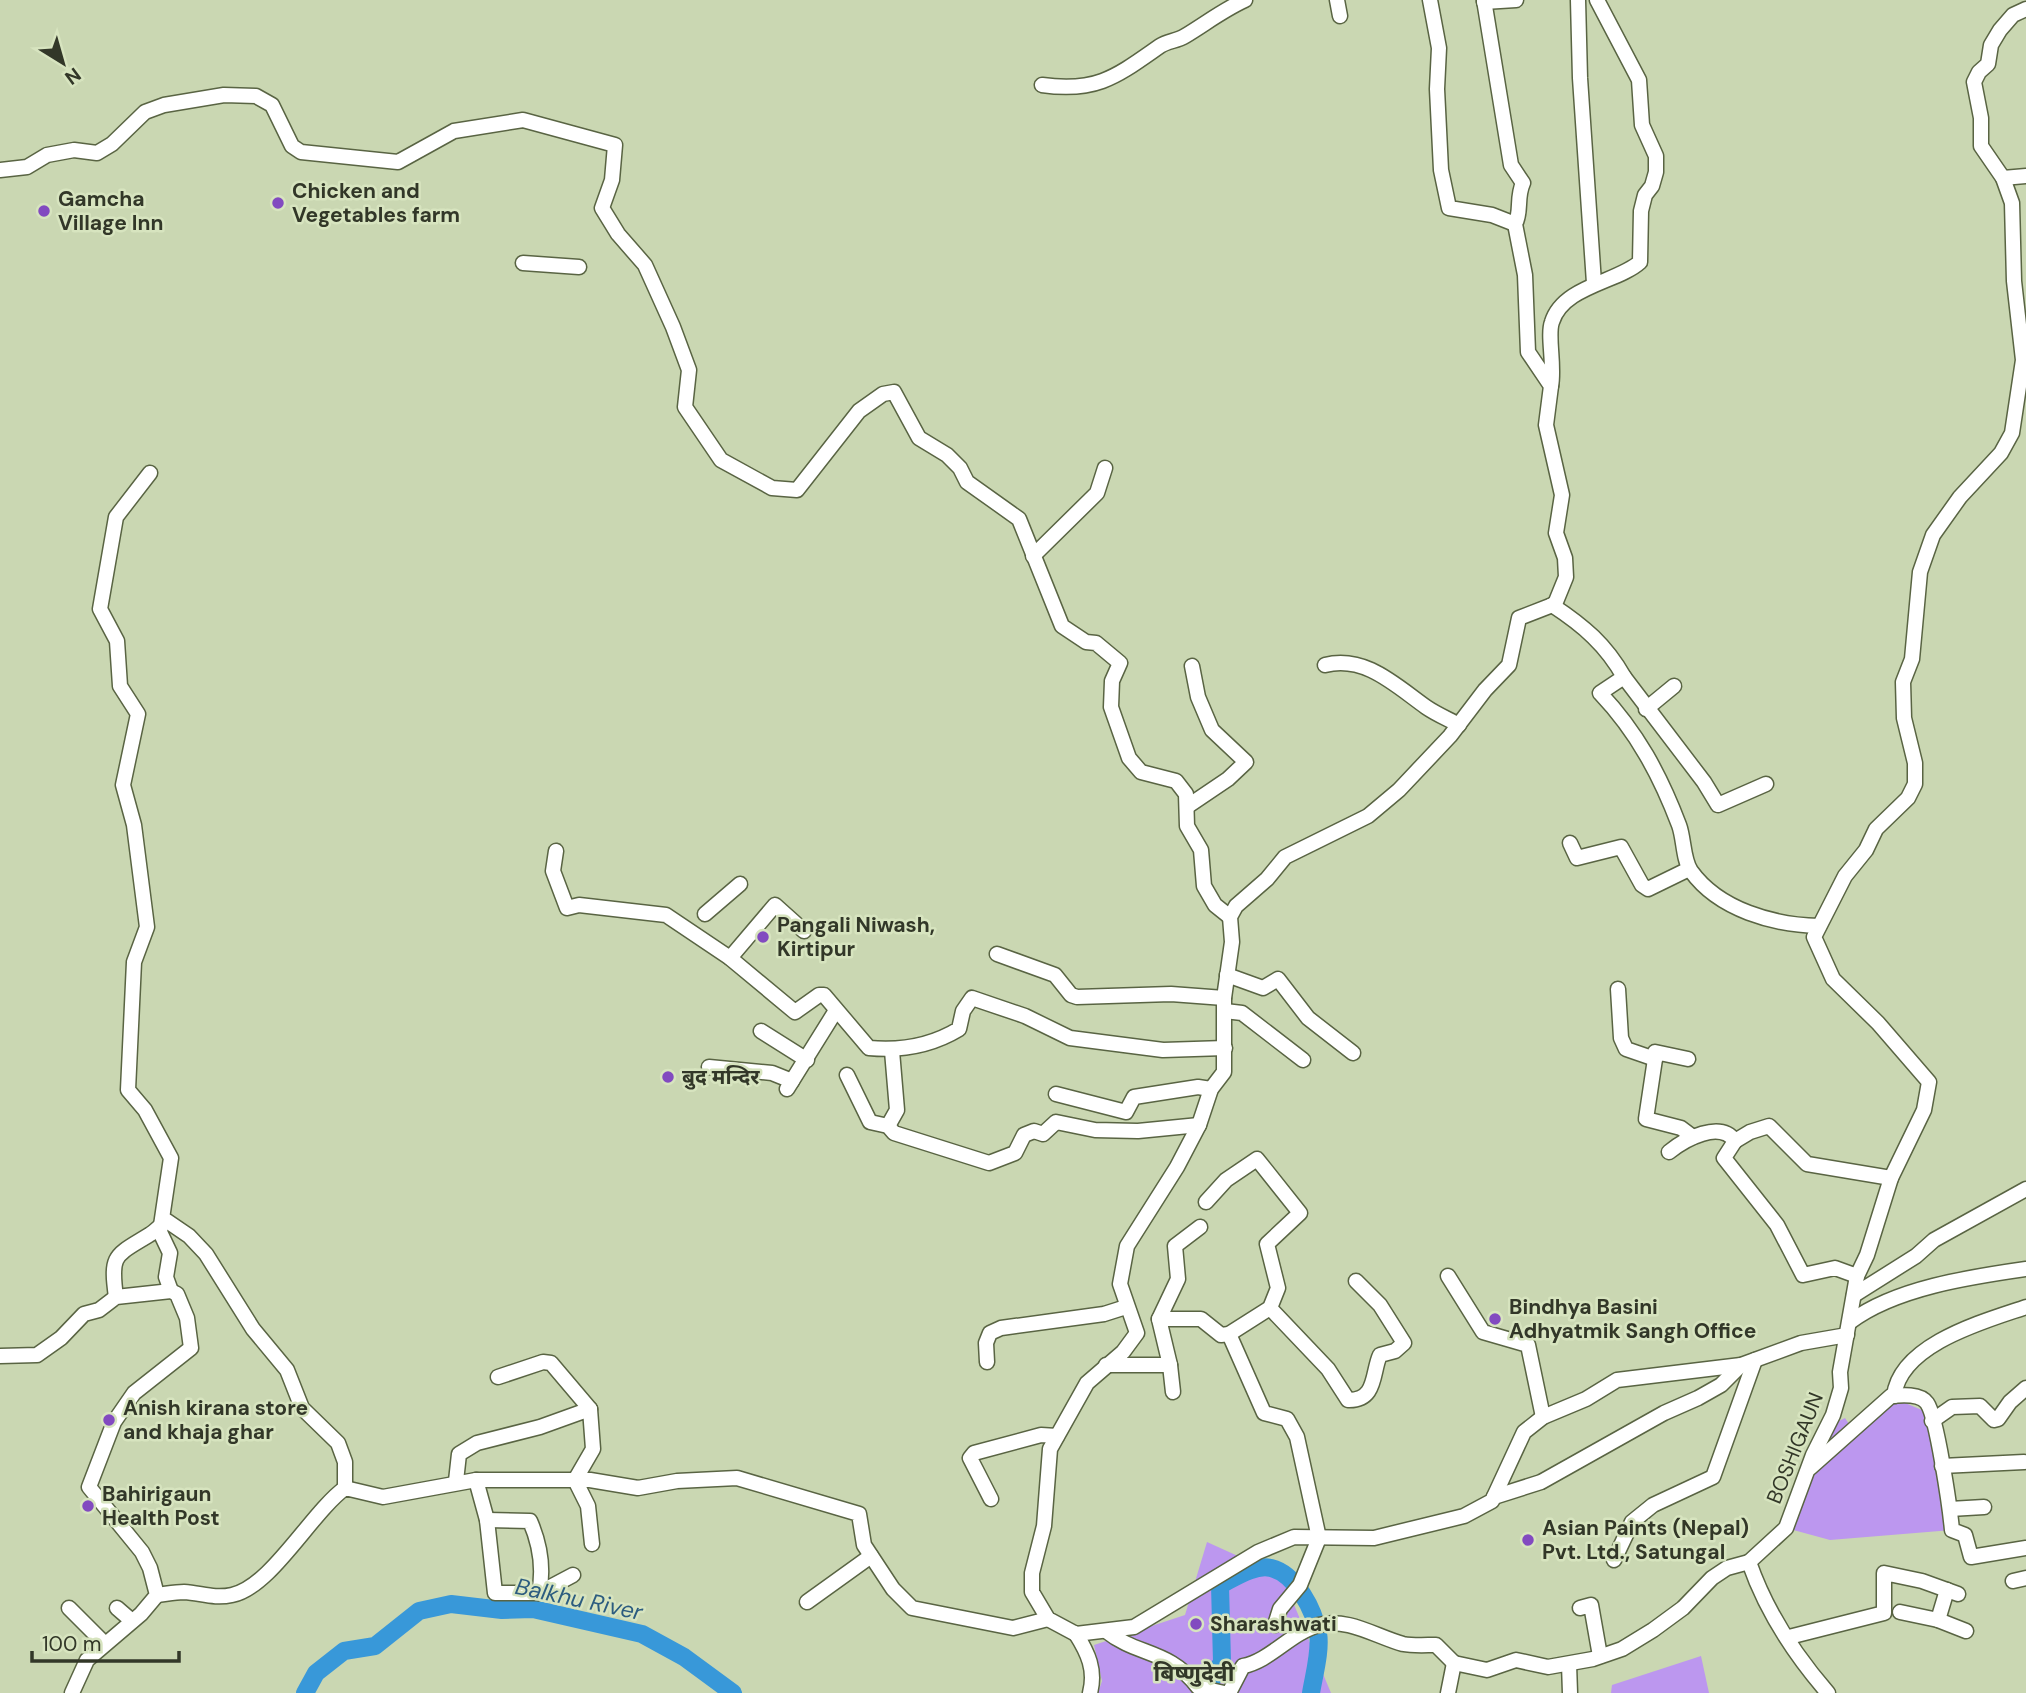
<svg xmlns="http://www.w3.org/2000/svg" width="2026" height="1693" font-family="'DM Sans','Noto Sans Devanagari',sans-serif">
<rect width="100%" height="100%" fill="#cad7b2"/>
<g fill="#bc97ef">
<path d="M 1891,1397 L 1929,1413 L 1952,1530 L 1830,1540 L 1786,1528 L 1825,1428 L 1845,1418 L 1851,1427 Z"/>
<path d="M 1207,1542 L 1282,1576 L 1331,1693 L 1098,1693 L 1102,1681 L 1094,1645 L 1185,1615 Z"/>
<path d="M 1701,1656 L 1709,1693 L 1611,1693 L 1612,1685 Z"/>
</g>
<g fill="none" stroke-linecap="round" stroke-linejoin="round">
<g stroke="#3898d9" stroke-width="18">
<path d="M 305,1693 L 316,1673 L 344,1651 L 375,1646 L 419,1611 L 451,1604 L 502,1610 L 533,1609 L 642,1634 L 684,1657 L 733,1693"/>
<path d="M 1207,1693 L 1208,1686 L 1222,1662 L 1220,1585 C 1234,1578 1255,1564 1271,1568 C 1296,1574 1314,1610 1318,1633 C 1321,1650 1314,1675 1311,1693"/>
</g>
<defs>
<g id="minor">
<path d="M 1337,0 L 1340,16"/>
<path d="M 1430,0 L 1439,48 L 1437,89 L 1441,170 L 1449,208 L 1492,215 L 1515,224"/>
<path d="M 1484,0 L 1511,165 L 1523,183 C 1516,198 1522,212 1515,224 L 1525,275 L 1528,352 L 1551,386 L 1546,425 L 1562,495 L 1556,533 L 1565,558 L 1566,577 L 1555,604 L 1519,618 L 1509,665 L 1485,690 L 1450,736 L 1399,790 L 1368,816 L 1285,857 L 1267,879 L 1236,906 L 1230,917 L 1232,942 L 1224,998 L 1224,1072 L 1211,1089 L 1199,1125 L 1177,1167 L 1127,1246 L 1120,1284 L 1137,1333 L 1123,1352 L 1087,1383 L 1050,1449 L 1044,1526 L 1032,1573 L 1032,1592 L 1048,1619 L 1076,1634 L 1134,1627 L 1258,1552 L 1294,1537 L 1374,1538 L 1464,1516 L 1492,1501 L 1524,1432 L 1543,1417 L 1586,1399 L 1617,1380 L 1741,1365 L 1801,1343 L 1847,1335"/>
<path d="M 1578,0 L 1580,78 L 1594,283"/>
<path d="M 1484,2 L 1516,0"/>
<path d="M 1042,85 C 1097,93 1117,76 1160,46 C 1167,41 1177,41 1185,36 C 1205,24 1223,10 1245,0"/>
<path d="M 0,170 L 27,167 L 47,155 L 74,150 L 97,153 L 112,144 L 145,112 L 164,105 L 224,95 L 256,96 L 272,105 L 292,146 L 301,152 L 398,162 L 454,131 L 523,120 L 615,145 L 612,180 L 602,208 L 618,234 L 645,265 L 673,327 L 689,370 L 685,407 L 721,460 L 772,488 L 797,490 L 859,411 L 883,394 L 894,392 L 919,438 L 947,455 L 960,468 L 967,482 L 1019,519 L 1062,626 L 1086,642 L 1096,643 L 1120,663 L 1112,681 L 1111,707 L 1129,758 L 1141,772 L 1176,781 L 1186,794 L 1187,826 L 1201,850 L 1204,886 L 1215,905 L 1230,917"/>
<path d="M 2003,178 L 2026,176"/>
<path d="M 523,263 L 579,267"/>
<path d="M 1551,386 C 1555,366 1547,335 1552,322 C 1563,286 1618,282 1640,262 L 1641,211 L 1645,195 L 1652,186 L 1656,172 L 1656,156 L 1642,125 L 1639,80 L 1597,0"/>
<path d="M 150,473 L 116,517 L 100,609 L 117,641 L 120,686 L 138,714 L 123,785 L 134,825 L 147,927 L 134,962 L 128,1090 L 145,1110 L 171,1158 L 160,1232 L 170,1253 L 166,1277 L 171,1291"/>
<path d="M 1033,556 L 1097,493 L 1105,468"/>
<path d="M 1555,604 L 1552,605 C 1584,626 1606,645 1624,677 L 1600,693 C 1637,732 1660,775 1679,825 C 1684,838 1683,860 1691,871 C 1719,910 1774,925 1819,926"/>
<path d="M 1325,665 C 1365,655 1395,685 1426,707 C 1436,714 1448,719 1459,725"/>
<path d="M 1624,677 L 1704,782 L 1718,805 L 1766,784"/>
<path d="M 1646,709 L 1674,686"/>
<path d="M 1188,806 L 1228,779 L 1246,762 L 1212,730 L 1198,697 L 1192,666"/>
<path d="M 1570,843 L 1577,858 L 1621,847 L 1642,885 L 1648,889 L 1689,869"/>
<path d="M 556,851 L 553,871 L 567,908 L 579,905 L 666,915 L 730,958 L 795,1012 L 819,995 L 824,995 L 869,1048 C 901,1051 931,1046 959,1029 L 963,1011 L 972,998 L 1025,1016 L 1070,1038 L 1163,1050 L 1225,1048"/>
<path d="M 705,914 L 740,884"/>
<path d="M 997,954 L 1055,975 L 1071,995 L 1077,997 L 1171,994 L 1224,998"/>
<path d="M 730,958 L 775,905 L 804,931"/>
<path d="M 1227,975 L 1263,988 L 1278,979 L 1308,1018 L 1353,1053"/>
<path d="M 1618,989 L 1621,1038 L 1626,1049 L 1655,1059 L 1655,1052 L 1688,1059"/>
<path d="M 1225,1011 L 1242,1013 L 1303,1060"/>
<path d="M 761,1031 L 807,1060"/>
<path d="M 1655,1059 L 1646,1119 L 1681,1128 L 1693,1137"/>
<path d="M 709,1067 L 772,1073 L 792,1081"/>
<path d="M 847,1075 L 870,1122 L 888,1126 L 894,1133 L 989,1163 L 1015,1153 L 1024,1135 L 1034,1131 L 1043,1134 L 1056,1122 L 1095,1130 L 1138,1131 L 1199,1125"/>
<path d="M 787,1089 L 835,1012"/>
<path d="M 1056,1094 L 1126,1112 L 1134,1097 L 1198,1087 L 1211,1089"/>
<path d="M 888,1126 L 897,1110 L 892,1051"/>
<path d="M 1735,1141 L 1724,1158 L 1777,1225 L 1803,1275 L 1835,1268 L 1857,1276"/>
<path d="M 1669,1152 C 1685,1139 1720,1120 1735,1141 L 1750,1132 L 1769,1126 L 1807,1164 L 1891,1178"/>
<path d="M 1448,1276 L 1483,1332 L 1528,1345 L 1543,1417"/>
<path d="M 1854,1295 L 1916,1256 L 1934,1240 L 2026,1189"/>
<path d="M 116,1297 C 110,1254 115,1256 149,1235 C 156,1231 160,1225 167,1221 L 189,1236 L 206,1254 L 253,1329 L 287,1370 L 302,1408 L 338,1443 L 345,1462 L 345,1488"/>
<path d="M 1270,1308 L 1328,1369 L 1348,1400 C 1377,1401 1372,1372 1380,1355 L 1395,1351 L 1404,1343 L 1380,1305 L 1356,1281"/>
<path d="M 1159,1319 L 1201,1319 L 1221,1335 L 1229,1334 L 1270,1308 L 1278,1288 L 1267,1244 L 1300,1213 L 1257,1159 L 1226,1180 L 1206,1202"/>
<path d="M 1850,1322 C 1895,1288 1970,1277 2026,1269"/>
<path d="M 1229,1334 L 1264,1413 L 1287,1419 L 1297,1437 L 1319,1538 L 1300,1585 L 1280,1609 L 1275,1625"/>
<path d="M 0,1356 L 37,1355 L 61,1338 L 84,1314 L 99,1310 L 116,1297 L 171,1291 L 177,1294 L 187,1318 L 191,1348 L 134,1393 L 114,1422 L 89,1487 L 142,1552 L 150,1568 L 157,1595 L 141,1614 L 87,1660 L 72,1693"/>
<path d="M 987,1362 L 986,1343 L 990,1333 L 1001,1328 L 1104,1314 L 1126,1307"/>
<path d="M 1106,1365 L 1170,1365 L 1173,1392"/>
<path d="M 1170,1365 L 1159,1319 L 1178,1279 L 1175,1246 L 1200,1227"/>
<path d="M 498,1377 L 543,1362 L 551,1363 L 590,1409"/>
<path d="M 1894,1396 C 1900,1344 1985,1321 2026,1307"/>
<path d="M 1932,1421 L 1952,1407 L 1980,1406 L 1994,1420 L 1998,1419 L 2010,1402 L 2026,1388"/>
<path d="M 1942,1466 L 2024,1462"/>
<path d="M 1810,1468 L 1891,1396 C 1901,1395 1920,1393 1927,1403 C 1937,1417 1950,1509 1952,1530 L 1965,1535 L 1971,1557 L 2026,1548"/>
<path d="M 476,1480 L 487,1520 L 495,1593 L 539,1593 L 573,1575"/>
<path d="M 456,1481 L 459,1454 L 477,1443 L 540,1427 L 590,1409 L 593,1449 L 575,1480 L 588,1506 L 592,1544"/>
<path d="M 1494,1497 L 1541,1482 L 1664,1413 L 1698,1398 L 1721,1385 L 1741,1365"/>
<path d="M 991,1499 L 970,1458 L 974,1453 L 1041,1435 L 1057,1436"/>
<path d="M 1950,1509 L 1984,1507"/>
<path d="M 487,1520 L 530,1521 C 540,1544 544,1568 539,1593"/>
<path d="M 1614,1560 L 1632,1522 L 1653,1505 L 1713,1477 L 1755,1360"/>
<path d="M 2013,1581 L 2026,1578"/>
<path d="M 157,1595 C 166,1594 175,1592 184,1592 C 201,1593 214,1599 232,1595 C 271,1587 311,1513 345,1488 L 383,1497 L 476,1480 L 590,1480 L 638,1488 L 677,1481 L 737,1478 L 859,1514 L 864,1545 L 893,1589 L 912,1608 L 1013,1628 L 1048,1619"/>
<path d="M 807,1602 L 871,1556"/>
<path d="M 69,1608 L 104,1643"/>
<path d="M 117,1608 L 132,1621"/>
<path d="M 1580,1608 L 1591,1605 L 1600,1656"/>
<path d="M 1900,1612 L 1938,1620 L 1947,1590"/>
<path d="M 1938,1620 L 1966,1631"/>
<path d="M 1106,1631 C 1137,1656 1169,1649 1198,1687 L 1224,1693"/>
<path d="M 1076,1634 C 1088,1653 1096,1670 1090,1693"/>
<path d="M 1789,1637 L 1884,1613 L 1884,1573 L 1922,1581 L 1958,1594"/>
<path d="M 1569,1664 L 1570,1693"/>
<path d="M 1229,1693 L 1243,1666 C 1270,1661 1290,1633 1319,1625 C 1347,1617 1377,1637 1403,1644 C 1413,1646 1426,1645 1436,1645 L 1454,1663"/>
<path d="M 1448,1693 L 1454,1663 L 1487,1670 L 1516,1660 L 1548,1667 L 1593,1659 L 1622,1649 L 1653,1630 L 1683,1608 L 1712,1578 L 1727,1568 L 1749,1562"/>
<path d="M 1828,1693 C 1794,1654 1766,1611 1749,1562 L 1786,1528 L 1813,1455 L 1833,1415 L 1841,1388 L 1840,1372 L 1857,1276 L 1867,1255 L 1891,1178 L 1924,1110 L 1929,1082 L 1878,1023 L 1833,979 L 1814,937 L 1845,876 L 1866,850 L 1876,829 L 1908,798 L 1915,784 L 1915,763 L 1904,718 L 1903,682 L 1912,659 L 1920,572 L 1933,535 L 1960,497 L 2001,453 L 2012,433 L 2023,360 L 2014,281 L 2012,203 L 2003,178 L 1981,146 L 1981,118 L 1974,82 L 1979,72 L 1988,64 L 1991,45 L 2000,30 L 2013,15 L 2026,9"/>
</g>
</defs>
<use href="#minor" stroke="#596443" stroke-width="17"/>
<use href="#minor" stroke="#fff" stroke-width="14"/>
</g>
<g fill="#824ac0" stroke="#d7e4bf" stroke-width="2.5">
<circle cx="278" cy="203" r="7"/>
<circle cx="44" cy="211" r="7"/>
<circle cx="763" cy="937" r="7"/>
<circle cx="668" cy="1077" r="7"/>
<circle cx="1495" cy="1319" r="7"/>
<circle cx="109" cy="1420" r="7"/>
<circle cx="88" cy="1506" r="7"/>
<circle cx="1528" cy="1540" r="7"/>
<circle cx="1196" cy="1624" r="7"/>
</g>
<g text-anchor="middle" dominant-baseline="central" stroke-width="5" stroke-linejoin="round" paint-order="stroke">
<g font-size="21" font-weight="bold" fill="#323728" stroke="#d7e4bf" text-anchor="start">
<text x="292" y="191">Chicken and<tspan x="292" dy="24">Vegetables farm</tspan></text>
<text x="58" y="199">Gamcha<tspan x="58" dy="24">Village Inn</tspan></text>
<text x="777" y="925">Pangali Niwash,<tspan x="777" dy="24">Kirtipur</tspan></text>
<text x="682" y="1077">बुद मन्दिर</text>
<text x="1509" y="1307">Bindhya Basini<tspan x="1509" dy="24">Adhyatmik Sangh Office</tspan></text>
<text x="123" y="1408">Anish kirana store<tspan x="123" dy="24">and khaja ghar</tspan></text>
<text x="102" y="1494">Bahirigaun<tspan x="102" dy="24">Health Post</tspan></text>
<text x="1542" y="1528">Asian Paints (Nepal)<tspan x="1542" dy="24">Pvt. Ltd., Satungal</tspan></text>
<text x="1210" y="1624">Sharashwati</text>
</g>
<g font-size="21" fill="#323728" stroke="#d7e4bf">
<text transform="translate(1795 1448) rotate(-68)">BOSHIGAUN</text>
</g>
<g font-size="23" font-style="italic" fill="#2c5c7f" stroke="#d7e4bf">
<text transform="translate(579 1599) rotate(12)">Balkhu River</text>
</g>
<g font-size="23" font-weight="bold" fill="#323728" stroke="#d7e4bf">
<text x="1194" y="1673">बिष्णुदेवी</text>
</g>
</g>
<g transform="translate(63 63) rotate(143)" stroke="#d7e4bf" stroke-width="5" paint-order="stroke">
<path d="M0-5L12 26L0 18L-12 26Z" fill="#323728"/>
<text y="-10" font-size="19" font-weight="bold" text-anchor="middle" fill="#323728">N</text>
</g>
<path d="M32 1651v10h147v-10" fill="none" stroke="#323728" stroke-width="3.5"/>
<text x="42" y="1651" font-size="21" fill="#323728" stroke="#d7e4bf" stroke-width="5" paint-order="stroke">100 m</text>
</svg>
